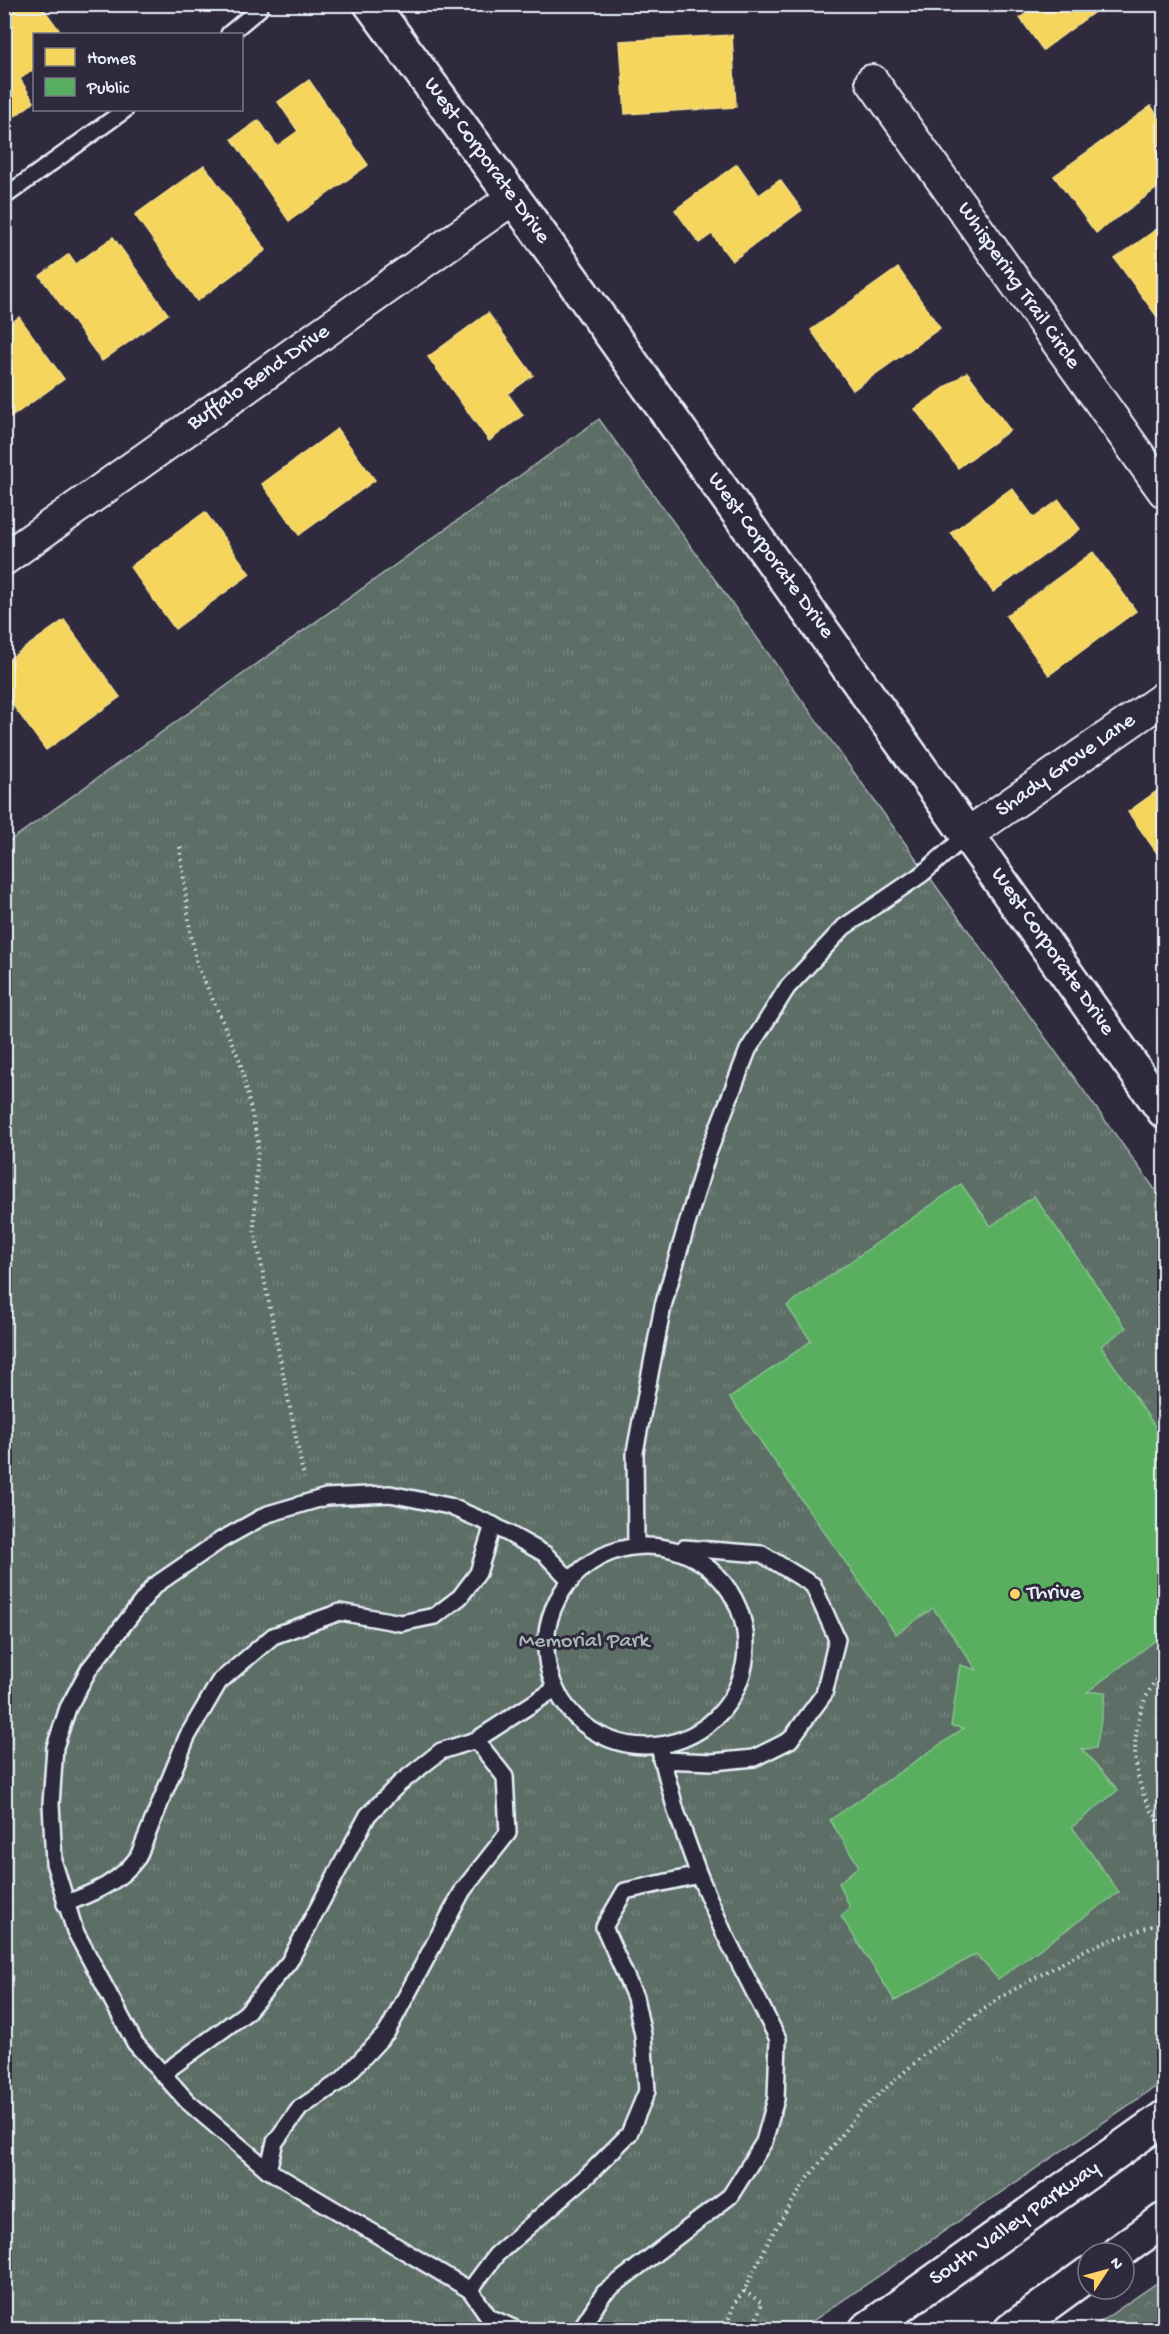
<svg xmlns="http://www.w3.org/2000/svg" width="1169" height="2334" font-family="'Gochi Hand',sans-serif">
<defs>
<pattern id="forest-crowns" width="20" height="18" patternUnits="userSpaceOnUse" patternTransform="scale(1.5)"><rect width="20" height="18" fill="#5d6e66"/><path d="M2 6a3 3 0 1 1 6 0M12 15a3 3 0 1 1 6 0" fill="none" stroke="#74837d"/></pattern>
<pattern id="park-tufts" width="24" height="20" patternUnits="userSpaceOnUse" patternTransform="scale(1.5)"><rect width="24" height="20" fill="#5d6e66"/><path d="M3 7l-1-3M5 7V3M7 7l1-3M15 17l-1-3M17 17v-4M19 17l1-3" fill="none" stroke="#74837d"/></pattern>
</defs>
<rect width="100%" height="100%" fill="#2f2a3d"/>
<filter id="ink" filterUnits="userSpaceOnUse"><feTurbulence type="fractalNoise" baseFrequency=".0167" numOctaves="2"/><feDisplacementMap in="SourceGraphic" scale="12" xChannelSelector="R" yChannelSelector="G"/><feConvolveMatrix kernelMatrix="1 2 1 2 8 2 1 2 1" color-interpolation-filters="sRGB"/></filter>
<g filter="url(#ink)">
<path fill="url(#forest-crowns)" stroke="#a2b0af" stroke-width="1.5" d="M 1164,2278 L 1164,2329 L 1090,2329 Z"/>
<path fill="url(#park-tufts)" stroke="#a2b0af" stroke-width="1.5" d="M 599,419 L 1164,1202 L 1164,2081 L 801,2329 L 5,2329 L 4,845 Z"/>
<g fill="#f6d55c" stroke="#f2dd8b" stroke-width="1.5">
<path d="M 4,4 L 40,4 L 62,34 L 34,34 L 34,69 L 20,79 L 34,102 L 4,124 Z"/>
<path d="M 1039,4 L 1105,4 L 1043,50 L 1020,18 Z"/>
<path d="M 732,35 L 736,107 L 625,114 L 620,41 Z"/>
<path d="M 309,80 L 368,165 L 289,221 L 232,139 L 259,120 L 277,146 L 298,131 L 278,102 Z"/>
<path d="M 1151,106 L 1164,125 L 1164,141 L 1156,147 L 1164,159 L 1164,183 L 1096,233 L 1054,176 Z"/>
<path d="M 737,164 L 759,195 L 780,180 L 802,210 L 732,261 L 712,234 L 699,243 L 675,210 Z"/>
<path d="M 204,165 L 266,250 L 197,301 L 135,215 Z"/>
<path d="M 1164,224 L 1164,313 L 1158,318 L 1115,259 Z"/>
<path d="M 113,237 L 168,314 L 102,361 L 40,276 L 69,254 L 76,264 Z"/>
<path d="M 898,268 L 940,328 L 853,390 L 811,330 Z"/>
<path d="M 488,313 L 533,375 L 508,394 L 523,415 L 489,441 L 428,357 Z"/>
<path d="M 19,317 L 64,379 L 7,420 L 4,328 Z"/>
<path d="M 967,372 L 1010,430 L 958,468 L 915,409 Z"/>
<path d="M 337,429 L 375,480 L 299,535 L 262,484 Z"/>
<path d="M 1012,488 L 1034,518 L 1059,500 L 1080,529 L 993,592 L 951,533 Z"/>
<path d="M 205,512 L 250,574 L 175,629 L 130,567 Z"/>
<path d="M 1093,552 L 1136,611 L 1049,675 L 1006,616 Z"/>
<path d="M 64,620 L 120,697 L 46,750 L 4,693 L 4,663 Z"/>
<path d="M 1164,786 L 1164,863 L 1128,812 Z"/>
</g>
<path fill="#5aae61" stroke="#85c28e" stroke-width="1.5" d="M 961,1184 L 991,1226 L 1034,1196 L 1126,1328 L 1101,1346 L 1164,1440 L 1164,1591 L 1159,1596 L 1164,1604 L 1164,1634 L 1087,1692 L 1106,1692 L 1096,1748 L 1082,1749 L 1118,1790 L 1072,1827 L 1119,1892 L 998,1979 L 976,1954 L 895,2001 L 841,1916 L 850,1908 L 839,1883 L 859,1866 L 830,1820 L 964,1728 L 951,1726 L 960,1665 L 977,1670 L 933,1608 L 896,1634 L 730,1398 L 811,1341 L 787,1306 Z"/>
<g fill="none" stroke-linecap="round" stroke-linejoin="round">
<defs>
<g id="service">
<path d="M 229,34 L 259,9 L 257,4"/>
<path d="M 4,197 L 125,110"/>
<circle cx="646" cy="1646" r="100"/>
<path d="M 636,1546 L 635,1452 L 663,1306 L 707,1156 L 748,1050 L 787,988 L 844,927 L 922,874 L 968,834"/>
<path d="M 661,1760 L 713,1762 L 754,1758 L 790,1740 L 824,1694 L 837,1639 L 813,1585 L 762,1554 L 684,1548"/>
<path d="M 65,1904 C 94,1892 119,1883 138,1857 L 187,1737 L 219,1682 L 273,1636 L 340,1612 L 401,1623 L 435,1616 L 460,1597 L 478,1573 L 493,1525"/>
<path d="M 162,2074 L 246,2013 L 289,1962 L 368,1815 L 399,1784 L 441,1751 L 476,1740"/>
<path d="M 268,2170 L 188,2102 L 135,2043 L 75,1931 L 54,1863 L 51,1804 L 55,1747 L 68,1708 L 89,1669 L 154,1586 L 221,1540 L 268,1514 L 326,1497 L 390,1494 L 449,1506 L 493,1525 L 545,1554 L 571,1581"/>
<path d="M 470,2290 L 268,2170 L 275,2142 L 300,2108 L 342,2080 L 387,2032 L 463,1890 L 508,1833 L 505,1777 L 476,1740 L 555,1689"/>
<path d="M 518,2330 L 489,2317 L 470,2290 L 496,2255 L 588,2175 L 629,2134 L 647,2091 L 643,2035 L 635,1997 L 604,1927 L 625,1891 L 699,1875"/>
<path d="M 580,2330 L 604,2293 L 730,2196 L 764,2142 L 776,2099 L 778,2039 L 723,1931 L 699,1875 L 676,1811 L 659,1747"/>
</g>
<g id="minor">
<path d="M 872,81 L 1164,491"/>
<path d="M 4,559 L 513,198"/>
<path d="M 968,834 L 1164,698"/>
</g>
<path id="tertiary" d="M 371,4 L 537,230 L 1164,1111"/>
<g id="secondary">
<path d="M 1118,2253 L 1164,2220"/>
<path d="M 866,2330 L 1164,2118"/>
<path d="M 1011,2330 L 1088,2274"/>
</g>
</defs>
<use href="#service" stroke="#e8f1f8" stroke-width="20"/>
<use href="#minor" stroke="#e8f1f8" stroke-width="36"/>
<use href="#tertiary" stroke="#e8f1f8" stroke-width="38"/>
<use href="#secondary" stroke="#e8f1f8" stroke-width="38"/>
<g stroke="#e8f1f8" stroke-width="4" stroke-dasharray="1.5 4.5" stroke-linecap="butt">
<path d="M 180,847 L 190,930 L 197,964 L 240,1061 L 258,1142 L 254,1228 L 304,1478"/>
<path d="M 1164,1670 C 1126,1711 1125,1786 1164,1827"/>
<path d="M 744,2291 L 762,2303 L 752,2330"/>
<path d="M 725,2330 L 734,2304 L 744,2291 L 771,2236 L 805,2182 L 859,2112 L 927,2052 L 999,1998 L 1091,1947 L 1164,1922"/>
</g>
<use href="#service" stroke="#2f2a3d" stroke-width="15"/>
<use href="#minor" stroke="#2f2a3d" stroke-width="32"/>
<use href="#tertiary" stroke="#2f2a3d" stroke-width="33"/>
<use href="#secondary" stroke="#2f2a3d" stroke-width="33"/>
</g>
</g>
<circle fill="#ffd166" stroke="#2f2a3d" stroke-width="2" cx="1015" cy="1594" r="6"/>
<g text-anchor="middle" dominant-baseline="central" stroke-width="6" stroke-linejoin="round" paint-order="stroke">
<g font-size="22" fill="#e8f1f8" stroke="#2f2a3d">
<text transform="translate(486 161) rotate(54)">West Corporate Drive</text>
<text transform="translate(1018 286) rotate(55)">Whispering Trail Circle</text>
<text transform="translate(259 378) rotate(-35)">Buffalo Bend Drive</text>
<text transform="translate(770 556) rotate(54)">West Corporate Drive</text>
<text transform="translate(1066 766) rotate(-35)">Shady Grove Lane</text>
<text transform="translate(1052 952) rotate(55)">West Corporate Drive</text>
<text transform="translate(1015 2224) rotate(-35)">South Valley Parkway</text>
</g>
<g font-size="22" fill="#e8f1f8" stroke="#2f2a3d" text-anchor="start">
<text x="1027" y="1594">Thrive</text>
</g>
<g font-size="22" fill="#a9b6b6" stroke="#2f2a3d">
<text x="584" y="1642">Memorial Park</text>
</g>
</g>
<rect width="1169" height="2334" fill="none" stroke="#2f2a3d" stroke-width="24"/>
<rect x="12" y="12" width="1145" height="2310" fill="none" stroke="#e8f1f8" stroke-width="2" filter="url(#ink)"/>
<rect x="33" y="33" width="210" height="78" fill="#2f2a3d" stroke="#797a88" stroke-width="1.5"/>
<rect x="45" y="48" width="30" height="18" fill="#f6d55c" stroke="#797a88" stroke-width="1.5"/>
<text x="87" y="63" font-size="18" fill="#e8f1f8">Homes</text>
<rect x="45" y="78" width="30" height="18" fill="#5aae61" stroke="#797a88" stroke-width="1.5"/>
<text x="87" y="93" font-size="18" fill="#e8f1f8">Public</text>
<g transform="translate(1106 2271) rotate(54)"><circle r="28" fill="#2f2a3d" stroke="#797a88" stroke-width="1.5"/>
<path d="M0-4.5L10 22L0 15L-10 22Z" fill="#ffd166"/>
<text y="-9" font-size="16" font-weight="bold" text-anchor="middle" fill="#e8f1f8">N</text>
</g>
</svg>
